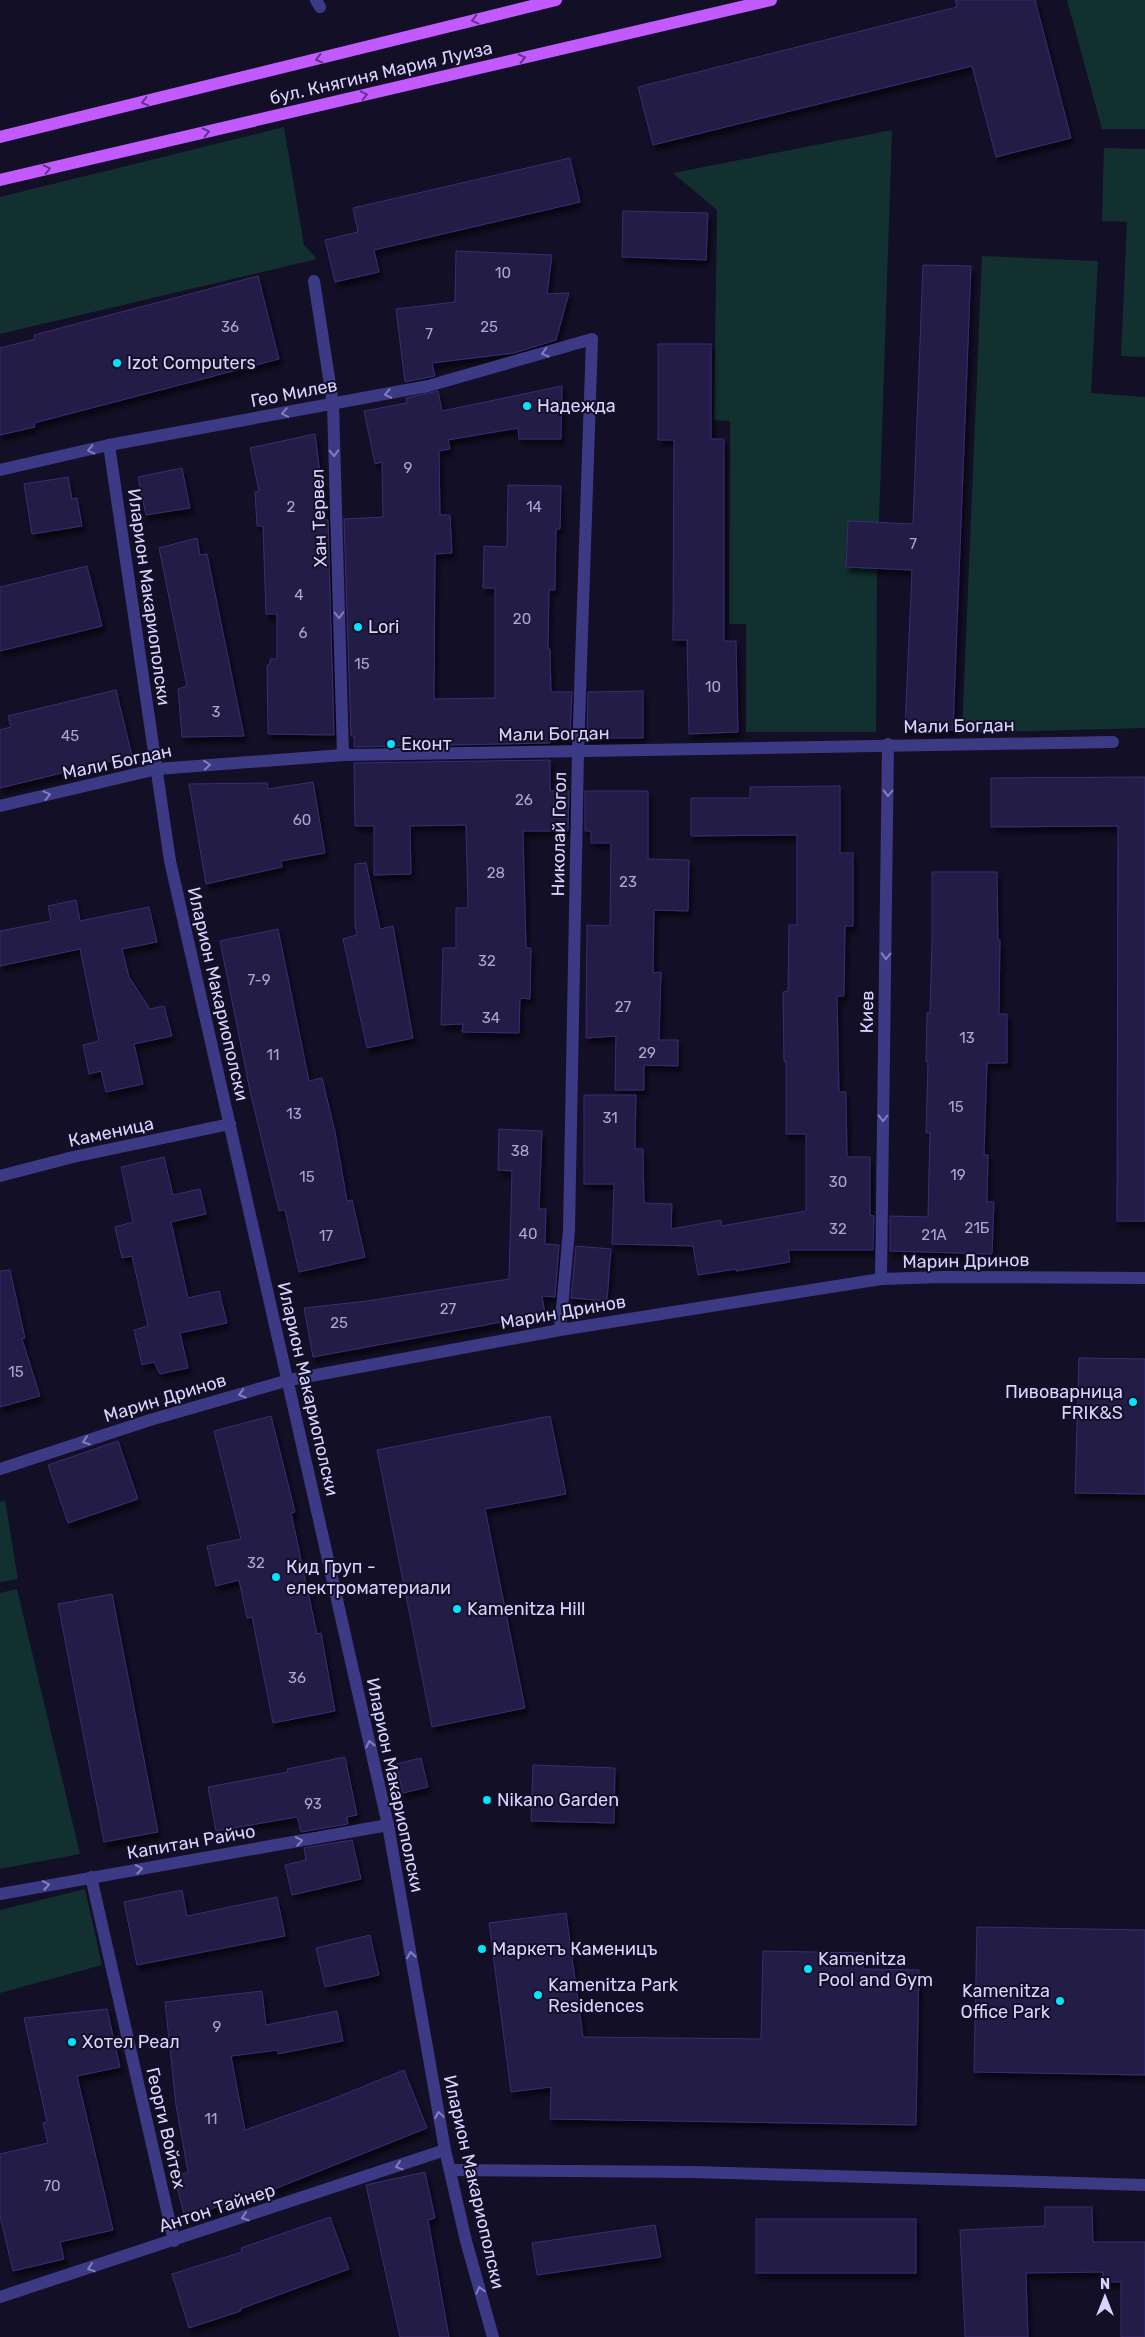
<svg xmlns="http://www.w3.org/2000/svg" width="1145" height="2337" font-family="Rubik,sans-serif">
<defs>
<filter id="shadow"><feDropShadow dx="3" dy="5.5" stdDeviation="2.5" flood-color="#0009"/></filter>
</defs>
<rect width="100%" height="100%" fill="#130f26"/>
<g fill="#12302f">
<path d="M 1067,0 L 1145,0 L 1145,129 L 1102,129 Z"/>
<path d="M 284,127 L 304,245 L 317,259 L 0,334 L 0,197 Z"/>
<path d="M 892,130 L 879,523 L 848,521 L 846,567 L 877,568 L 876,732 L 746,732 L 746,624 L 729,624 L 730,421 L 714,420 L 717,210 L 673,173 Z"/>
<path d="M 1104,148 L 1145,149 L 1145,357 L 1121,356 L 1127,222 L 1102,221 Z"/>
<path d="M 982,256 L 1098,261 L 1091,393 L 1145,397 L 1145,728 L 962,733 Z"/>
<path d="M 5,1500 L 18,1579 L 0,1582 L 0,1502 Z"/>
<path d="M 17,1589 L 80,1854 L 0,1869 L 0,1593 Z"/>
<path d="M 85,1889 L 102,1965 L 0,1993 L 0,1910 Z"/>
</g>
<g fill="#241b47" stroke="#3b2d73" filter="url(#shadow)">
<path d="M 955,0 L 1035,0 L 1071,138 L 996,157 L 972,66 L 653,145 L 638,87 L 957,7 Z"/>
<path d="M 570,158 L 580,202 L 374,250 L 379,272 L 335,282 L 325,240 L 358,232 L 353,208 Z"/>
<path d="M 623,211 L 708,213 L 706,260 L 622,257 Z"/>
<path d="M 456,251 L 552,255 L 547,294 L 569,293 L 556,340 L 514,353 L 432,363 L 435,376 L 405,382 L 396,309 L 455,302 Z"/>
<path d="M 923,265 L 971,266 L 953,730 L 905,729 L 912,570 L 846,567 L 848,521 L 913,524 Z"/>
<path d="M 258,276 L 279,359 L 34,423 L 35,427 L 0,435 L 0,348 L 35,339 L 34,335 Z"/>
<path d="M 658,344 L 711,344 L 711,439 L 724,439 L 724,641 L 736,641 L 738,732 L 689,734 L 687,640 L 673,640 L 674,440 L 658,440 Z"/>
<path d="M 562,386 L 561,439 L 519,439 L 518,428 L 448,440 L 450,449 L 439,451 L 440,515 L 450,515 L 452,553 L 435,554 L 434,699 L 495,698 L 495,588 L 483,588 L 484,546 L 507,547 L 508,485 L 561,486 L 560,529 L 556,529 L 555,590 L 549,590 L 548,649 L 550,649 L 551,692 L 572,692 L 570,738 L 550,739 L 550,743 L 354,747 L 354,736 L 351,736 L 344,519 L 383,517 L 382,462 L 375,464 L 364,411 L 407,403 L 406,398 L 438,391 L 442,411 Z"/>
<path d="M 315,434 L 326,520 L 328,520 L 334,735 L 268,734 L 267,665 L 270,664 L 270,659 L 277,659 L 277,614 L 266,614 L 263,526 L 257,526 L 255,492 L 259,491 L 250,448 Z"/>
<path d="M 182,468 L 190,508 L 146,515 L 138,477 Z"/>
<path d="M 68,477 L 72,499 L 77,498 L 82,526 L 32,534 L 24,484 Z"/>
<path d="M 197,538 L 200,555 L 207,554 L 244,736 L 182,737 L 178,689 L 187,686 L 159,548 Z"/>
<path d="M 87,566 L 102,626 L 0,651 L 0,587 Z"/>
<path d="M 116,690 L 132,756 L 0,788 L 0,730 L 11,727 L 8,716 Z"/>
<path d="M 643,691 L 643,738 L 587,738 L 588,692 Z"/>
<path d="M 550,760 L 550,791 L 569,791 L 568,831 L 523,831 L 526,948 L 531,948 L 530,999 L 520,998 L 519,1033 L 462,1032 L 463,1024 L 441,1025 L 443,948 L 456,948 L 456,908 L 468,908 L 466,825 L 410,826 L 411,874 L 374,875 L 374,826 L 355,826 L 354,763 Z"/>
<path d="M 1145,777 L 1145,1221 L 1117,1221 L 1118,826 L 991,827 L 991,778 Z"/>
<path d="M 313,782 L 325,853 L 281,861 L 282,867 L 206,884 L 189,784 L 267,783 L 268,789 Z"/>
<path d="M 840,786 L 840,853 L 853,853 L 853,926 L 845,926 L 844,996 L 837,996 L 839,1092 L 846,1092 L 847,1157 L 870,1157 L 870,1215 L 874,1216 L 873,1250 L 788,1250 L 790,1262 L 736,1271 L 736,1269 L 698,1275 L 693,1246 L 612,1244 L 614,1184 L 584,1184 L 584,1095 L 636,1095 L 635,1149 L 643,1149 L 644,1203 L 672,1204 L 671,1229 L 721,1220 L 722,1226 L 806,1211 L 806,1134 L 786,1134 L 786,1062 L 784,1062 L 783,992 L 788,991 L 789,925 L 797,925 L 797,835 L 691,836 L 691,798 L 750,798 L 750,787 Z"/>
<path d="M 585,791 L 648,791 L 648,859 L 689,860 L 688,911 L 654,910 L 653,973 L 661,972 L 659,1040 L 678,1040 L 678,1066 L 644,1065 L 644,1090 L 615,1090 L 616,1036 L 586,1038 L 587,925 L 610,926 L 611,843 L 591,843 L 591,831 L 585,831 Z"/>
<path d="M 366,863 L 380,929 L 393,926 L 413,1038 L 367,1048 L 343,939 L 357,935 L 355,926 L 355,864 Z"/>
<path d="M 932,872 L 997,872 L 998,940 L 1000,940 L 999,1014 L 1007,1014 L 1007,1063 L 987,1063 L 984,1155 L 988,1155 L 987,1202 L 994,1202 L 992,1254 L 890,1251 L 890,1216 L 928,1217 L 930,1133 L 926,1133 L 928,1062 L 926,1062 L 927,1013 L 930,1013 L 932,939 Z"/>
<path d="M 76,900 L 80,921 L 149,907 L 157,942 L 122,949 L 129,977 L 150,1009 L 164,1006 L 172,1036 L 134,1044 L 143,1084 L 106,1092 L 101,1071 L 89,1074 L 83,1045 L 99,1041 L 80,949 L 0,966 L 0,931 L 51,921 L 48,906 Z"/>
<path d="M 278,929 L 309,1081 L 322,1078 L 335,1132 L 347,1201 L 352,1200 L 365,1257 L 299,1272 L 285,1210 L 279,1211 L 250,1091 L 220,941 Z"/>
<path d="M 499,1129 L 542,1131 L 539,1209 L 546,1209 L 545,1244 L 559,1245 L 555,1297 L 542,1296 L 545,1314 L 313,1357 L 304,1308 L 367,1301 L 509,1279 L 512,1171 L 498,1170 Z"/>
<path d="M 164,1157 L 173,1195 L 200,1189 L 206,1214 L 171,1222 L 188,1298 L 219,1291 L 227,1323 L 180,1333 L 188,1368 L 160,1374 L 154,1362 L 142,1365 L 134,1330 L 148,1326 L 132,1256 L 122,1258 L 115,1227 L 133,1222 L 121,1167 Z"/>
<path d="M 576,1246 L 611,1249 L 607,1301 L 571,1298 Z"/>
<path d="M 10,1270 L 25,1338 L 22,1339 L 40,1396 L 0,1407 L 0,1271 Z"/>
<path d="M 1079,1358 L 1145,1359 L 1145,1494 L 1075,1493 Z"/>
<path d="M 271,1416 L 295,1512 L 291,1513 L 317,1634 L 321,1633 L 335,1711 L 273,1723 L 252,1617 L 247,1618 L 239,1580 L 216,1586 L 207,1546 L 241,1539 L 214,1431 Z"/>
<path d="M 550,1416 L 566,1494 L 485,1509 L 525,1708 L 432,1727 L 377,1450 Z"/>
<path d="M 118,1441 L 138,1499 L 68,1523 L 48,1465 Z"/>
<path d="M 112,1594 L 158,1832 L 104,1842 L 58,1604 Z"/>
<path d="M 345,1757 L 357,1815 L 347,1817 L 348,1824 L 301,1832 L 297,1817 L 216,1831 L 208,1787 L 288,1772 L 287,1769 Z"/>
<path d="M 421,1758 L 428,1787 L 403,1793 L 396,1764 Z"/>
<path d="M 533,1765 L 615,1768 L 614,1823 L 531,1821 Z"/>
<path d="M 352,1840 L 361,1879 L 292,1895 L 285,1865 L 306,1860 L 304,1848 Z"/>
<path d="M 182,1890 L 187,1916 L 277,1897 L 285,1936 L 137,1965 L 124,1902 Z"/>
<path d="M 566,1913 L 583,2037 L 761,2039 L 763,1951 L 864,1953 L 863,1969 L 919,1970 L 916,2125 L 550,2119 L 551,2087 L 511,2092 L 489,1923 Z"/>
<path d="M 977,1927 L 1145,1930 L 1145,2075 L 974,2072 Z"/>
<path d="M 370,1935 L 379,1975 L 325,1987 L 316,1948 Z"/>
<path d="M 262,1991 L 266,2025 L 337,2011 L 343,2041 L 278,2054 L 278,2050 L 231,2056 L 245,2130 L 330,2100 L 404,2070 L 427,2128 L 277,2188 L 185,2217 L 174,2177 L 188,2172 L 176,2105 L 165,2002 Z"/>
<path d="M 107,2009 L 120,2067 L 77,2076 L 113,2230 L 60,2242 L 64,2259 L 13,2271 L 0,2216 L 0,2154 L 48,2143 L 43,2123 L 47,2122 L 24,2018 Z"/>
<path d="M 425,2172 L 435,2218 L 428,2220 L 449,2337 L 400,2337 L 366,2185 Z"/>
<path d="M 1045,2207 L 1092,2207 L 1093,2242 L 1145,2242 L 1145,2337 L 1121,2337 L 1121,2282 L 1103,2282 L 1103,2272 L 1026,2273 L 1028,2337 L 965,2337 L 960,2230 L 1045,2226 Z"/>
<path d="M 330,2217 L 349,2269 L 240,2309 L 241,2311 L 189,2328 L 172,2274 L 242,2252 L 241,2248 Z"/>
<rect x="756" y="2219" width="160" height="54"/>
<path d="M 655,2225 L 661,2257 L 537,2275 L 532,2243 Z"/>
</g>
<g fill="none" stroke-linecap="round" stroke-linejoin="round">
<g stroke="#3d3a85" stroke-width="12">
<path d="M 316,0 L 320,7"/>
<path d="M 314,281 L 333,404 L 343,755"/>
<path d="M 109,445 L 170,861 L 388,1825 L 445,2150 L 466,2241 L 493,2337"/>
<path d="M 0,470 L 109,445 L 428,386 L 592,339 L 578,751 L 569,1230 L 560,1330"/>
<path d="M 0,806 L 157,769 L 343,755 L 1113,742"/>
<path d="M 0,1176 L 73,1157 L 230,1124"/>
<path d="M 881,1279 L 888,744"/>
<path d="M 0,1469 L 150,1420 L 289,1380 L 560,1330 L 881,1279 L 943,1277 L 1145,1278"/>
<path d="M 91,1877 L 174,2241"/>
<path d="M 0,1894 L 388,1825"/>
<path d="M 450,2170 L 692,2172 L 1145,2185"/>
<path d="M 0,2297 L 445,2150"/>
</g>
<g stroke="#c25bff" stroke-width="12">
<path d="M 0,137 L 556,0"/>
<path d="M 0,180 L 771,0"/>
</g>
</g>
<defs><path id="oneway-chevron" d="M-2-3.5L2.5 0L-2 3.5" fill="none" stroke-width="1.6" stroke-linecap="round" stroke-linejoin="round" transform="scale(1.25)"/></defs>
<g stroke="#623188">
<use href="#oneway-chevron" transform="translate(475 20) rotate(166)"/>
<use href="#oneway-chevron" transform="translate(522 58) rotate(-13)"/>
<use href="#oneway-chevron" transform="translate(319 59) rotate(166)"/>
<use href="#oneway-chevron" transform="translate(364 95) rotate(-13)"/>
<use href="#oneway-chevron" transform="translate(145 102) rotate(166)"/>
<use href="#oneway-chevron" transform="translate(206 132) rotate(-13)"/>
<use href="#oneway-chevron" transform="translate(47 169) rotate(-13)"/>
</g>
<g stroke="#837fbc">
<use href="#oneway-chevron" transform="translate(545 353) rotate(164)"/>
<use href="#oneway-chevron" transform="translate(388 394) rotate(169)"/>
<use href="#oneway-chevron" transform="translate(285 413) rotate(169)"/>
<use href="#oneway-chevron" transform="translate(91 450) rotate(167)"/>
<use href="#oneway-chevron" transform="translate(334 453) rotate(88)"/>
<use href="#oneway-chevron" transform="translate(339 615) rotate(88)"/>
<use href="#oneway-chevron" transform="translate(207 765) rotate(-4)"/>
<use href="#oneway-chevron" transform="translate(888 793) rotate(91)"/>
<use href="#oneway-chevron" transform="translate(47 795) rotate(-13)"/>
<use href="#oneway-chevron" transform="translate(886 956) rotate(91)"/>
<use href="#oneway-chevron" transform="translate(883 1118) rotate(91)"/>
<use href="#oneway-chevron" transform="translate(242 1394) rotate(164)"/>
<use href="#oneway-chevron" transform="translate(86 1441) rotate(162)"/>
<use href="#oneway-chevron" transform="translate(370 1744) rotate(-103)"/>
<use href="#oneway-chevron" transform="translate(299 1841) rotate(-10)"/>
<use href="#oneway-chevron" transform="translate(139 1869) rotate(-10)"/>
<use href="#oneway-chevron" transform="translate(46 1885) rotate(-10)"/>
<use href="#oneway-chevron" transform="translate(411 1955) rotate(-100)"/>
<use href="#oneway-chevron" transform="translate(439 2115) rotate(-100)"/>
<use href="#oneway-chevron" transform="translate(399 2166) rotate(162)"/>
<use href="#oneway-chevron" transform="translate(245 2217) rotate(162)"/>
<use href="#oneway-chevron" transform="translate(91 2268) rotate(162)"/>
<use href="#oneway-chevron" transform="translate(480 2290) rotate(-106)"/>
</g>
<g fill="#00e5ff" stroke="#130f26" stroke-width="2">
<circle cx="117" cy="363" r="5"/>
<circle cx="527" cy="406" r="5"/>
<circle cx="358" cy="627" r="5"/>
<circle cx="391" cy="744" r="5"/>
<circle cx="1133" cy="1402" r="5"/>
<circle cx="276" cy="1577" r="5"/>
<circle cx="457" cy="1609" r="5"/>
<circle cx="487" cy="1800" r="5"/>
<circle cx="482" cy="1949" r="5"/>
<circle cx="808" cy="1969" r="5"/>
<circle cx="538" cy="1995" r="5"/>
<circle cx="1060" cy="2001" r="5"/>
<circle cx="72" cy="2042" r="5"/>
</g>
<g text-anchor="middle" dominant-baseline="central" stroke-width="4" stroke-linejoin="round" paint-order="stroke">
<g font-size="15" fill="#aca6d1">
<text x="503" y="273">10</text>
<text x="230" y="327">36</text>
<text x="489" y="327">25</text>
<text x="429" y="334">7</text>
<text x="408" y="468">9</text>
<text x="291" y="507">2</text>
<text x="534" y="507">14</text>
<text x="913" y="544">7</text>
<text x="299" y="595">4</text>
<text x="522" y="619">20</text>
<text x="303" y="633">6</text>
<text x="362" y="664">15</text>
<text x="713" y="687">10</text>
<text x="216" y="712">3</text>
<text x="70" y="736">45</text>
<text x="524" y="800">26</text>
<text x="302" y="820">60</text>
<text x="496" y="873">28</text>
<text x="628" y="882">23</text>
<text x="487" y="961">32</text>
<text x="259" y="980">7-9</text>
<text x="623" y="1007">27</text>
<text x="491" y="1018">34</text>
<text x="967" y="1038">13</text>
<text x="647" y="1053">29</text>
<text x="273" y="1055">11</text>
<text x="956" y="1107">15</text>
<text x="294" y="1114">13</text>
<text x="610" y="1118">31</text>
<text x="520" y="1151">38</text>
<text x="958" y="1175">19</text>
<text x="307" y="1177">15</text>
<text x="838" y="1182">30</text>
<text x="977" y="1228">21Б</text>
<text x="838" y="1229">32</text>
<text x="528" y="1234">40</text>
<text x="934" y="1235">21А</text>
<text x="326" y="1236">17</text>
<text x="448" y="1309">27</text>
<text x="339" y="1323">25</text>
<text x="16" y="1372">15</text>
<text x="256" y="1563">32</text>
<text x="297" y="1678">36</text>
<text x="313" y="1804">93</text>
<text x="217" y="2027">9</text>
<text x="211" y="2119">11</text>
<text x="52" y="2186">70</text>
</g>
<g font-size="18" fill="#d9d4ff" stroke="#130f26">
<text transform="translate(381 73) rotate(-13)">бул. Княгиня Мария Луиза</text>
<text transform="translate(294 393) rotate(-11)">Гео Милев</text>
<text transform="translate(319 518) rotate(-92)">Хан Тервел</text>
<text transform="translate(149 597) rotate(82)">Иларион Макариополски</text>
<text transform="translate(959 726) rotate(-1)">Мали Богдан</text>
<text transform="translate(554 734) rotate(-1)">Мали Богдан</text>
<text transform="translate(117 762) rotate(-12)">Мали Богдан</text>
<text transform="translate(559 834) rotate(-89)">Николай Гогол</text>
<text transform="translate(218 994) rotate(77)">Иларион Макариополски</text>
<text transform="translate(867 1012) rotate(-89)">Киев</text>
<text transform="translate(111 1132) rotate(-12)">Каменица</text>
<text transform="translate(966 1261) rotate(-1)">Марин Дринов</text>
<text transform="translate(563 1312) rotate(-10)">Марин Дринов</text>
<text transform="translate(308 1389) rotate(77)">Иларион Макариополски</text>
<text transform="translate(165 1398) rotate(-17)">Марин Дринов</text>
<text transform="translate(395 1785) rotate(78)">Иларион Макариополски</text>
<text transform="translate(191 1842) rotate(-10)">Капитан Райчо</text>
<text transform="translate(166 2128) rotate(77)">Георги Войтех</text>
<text transform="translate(474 2182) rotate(77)">Иларион Макариополски</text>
<text transform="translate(217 2208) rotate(-18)">Антон Тайнер</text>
</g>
<g font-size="18" fill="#d9d4ff" stroke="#130f26" text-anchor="start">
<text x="127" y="363">Izot Computers</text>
<text x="537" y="406">Надежда</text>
<text x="368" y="627">Lori</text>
<text x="401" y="744">Еконт</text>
<text x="1123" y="1392" text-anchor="end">Пивоварница<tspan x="1123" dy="21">FRIK&amp;S</tspan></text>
<text x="286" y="1567">Кид Груп -<tspan x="286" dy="21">електроматериали</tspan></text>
<text x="467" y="1609">Kamenitza Hill</text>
<text x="497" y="1800">Nikano Garden</text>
<text x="492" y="1949">Маркетъ Каменицъ</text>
<text x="818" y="1959">Kamenitza<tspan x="818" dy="21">Pool and Gym</tspan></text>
<text x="548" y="1985">Kamenitza Park<tspan x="548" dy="21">Residences</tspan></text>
<text x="1050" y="1991" text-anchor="end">Kamenitza<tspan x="1050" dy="21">Office Park</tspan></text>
<text x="82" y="2042">Хотел Реал</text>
</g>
</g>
<g transform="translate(1105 2297)" stroke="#130f26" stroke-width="4" paint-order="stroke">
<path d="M0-4L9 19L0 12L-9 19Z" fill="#d9d4ff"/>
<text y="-8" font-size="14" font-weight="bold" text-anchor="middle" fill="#d9d4ff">N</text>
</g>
</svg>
